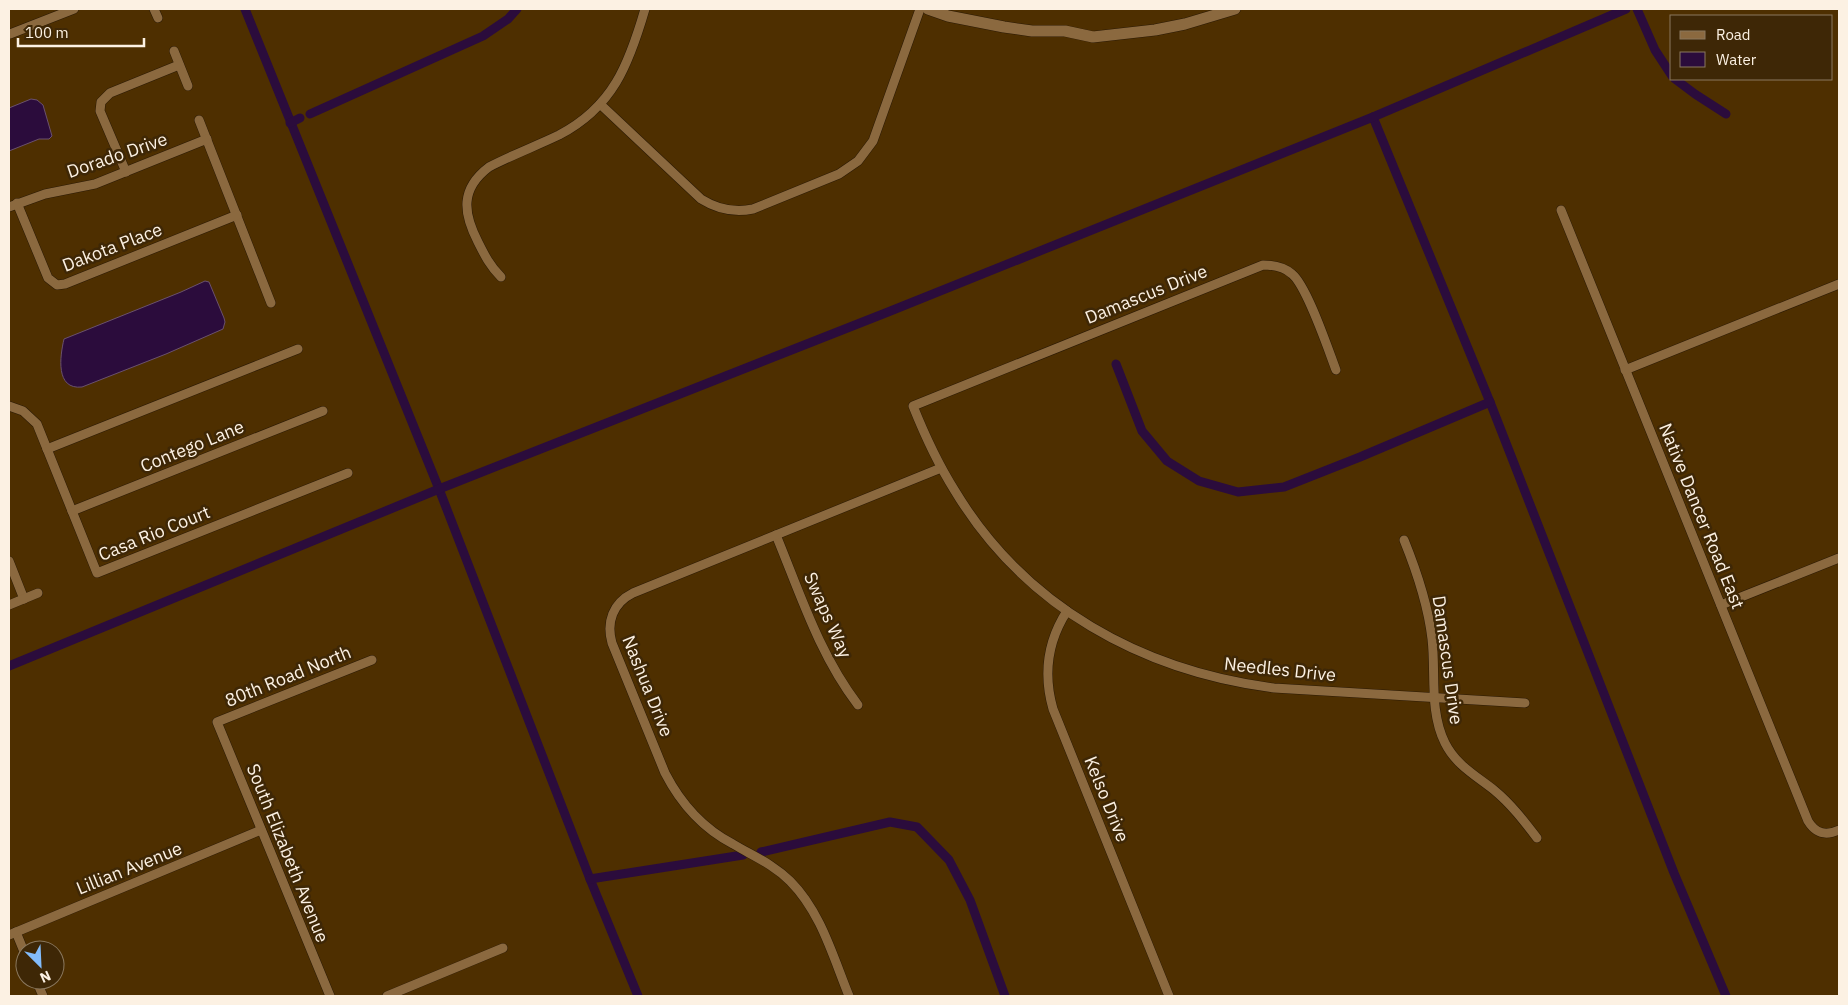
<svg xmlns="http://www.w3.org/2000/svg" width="1848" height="1005" font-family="'IBM Plex Sans',sans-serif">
<rect width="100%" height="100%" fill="#4e2f00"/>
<g fill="#2b0c3c" stroke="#6a516e">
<path d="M 31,99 L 37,100 L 43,105 L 52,136 L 49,139 L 39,139 L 9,151 L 9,108 Z"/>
<path d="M 205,281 L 209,282 L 224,318 L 225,322 L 223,329 L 166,354 L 82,387 C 55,390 60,356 64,339 L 181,292 Z"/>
</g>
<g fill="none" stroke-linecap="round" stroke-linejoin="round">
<g stroke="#2b0c3c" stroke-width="9">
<path d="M 245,9 L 439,489 L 590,879 L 638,996"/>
<path d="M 1637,9 L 1655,50 L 1672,76"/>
<path d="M 1675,79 L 1695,94 L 1726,114"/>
<path d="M 310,114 L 483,36 L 508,19 L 517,9"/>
<path d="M 1373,117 L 1490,402 L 1674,873 L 1726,996"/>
<path d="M 290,123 L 300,118"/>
<path d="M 1116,364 L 1142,431 L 1167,461 L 1199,481 L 1238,492 L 1284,487 L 1360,457 L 1490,402"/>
<path d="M 9,666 L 439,489 L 888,312 L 1373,117 L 1626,9"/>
<path d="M 761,852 L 890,822 L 917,827 L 949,860 L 970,900 L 1005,996"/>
<path d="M 590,879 L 743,855"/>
</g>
<defs>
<g id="minor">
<path d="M 154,9 L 158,18"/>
<path d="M 10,34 L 74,9"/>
<path d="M 174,51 L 188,86"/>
<path d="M 600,104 L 701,199 C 717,209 734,213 753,209 L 839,174 L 858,161 L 873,141 L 920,9"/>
<path d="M 199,120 L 271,303"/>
<path d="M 126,172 L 100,111 L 101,102 L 110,93 L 179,65"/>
<path d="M 17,203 L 48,278 L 57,285 L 65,284 L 237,215"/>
<path d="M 9,207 L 45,194 L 95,184 L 207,139"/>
<path d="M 1561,210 L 1808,821 C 1816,834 1826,836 1839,830"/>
<path d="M 501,277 C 490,266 485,256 478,242 C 463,213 460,189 489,167 C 512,155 536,146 559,135 C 613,107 629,64 645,9"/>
<path d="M 1336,370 C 1328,349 1307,286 1292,274 C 1284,267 1273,265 1263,265 L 913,406 C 925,436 938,464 955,491 C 1025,607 1142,671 1274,688 L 1525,703"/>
<path d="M 1625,370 L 1839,284"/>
<path d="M 9,406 L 23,411 L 37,424 L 97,573 L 348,473"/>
<path d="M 47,449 L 298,349"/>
<path d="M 72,511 L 323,411"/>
<path d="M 776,535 C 800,593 819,654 858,705"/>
<path d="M 1404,540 C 1417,572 1428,604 1432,639 C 1436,673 1429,711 1445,743 C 1456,765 1475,775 1494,790 C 1511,804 1524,821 1537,838"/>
<path d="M 9,561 L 24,599"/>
<path d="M 9,605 L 38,593"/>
<path d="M 1721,605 L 1839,558"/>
<path d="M 1067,611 C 1047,642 1043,674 1053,709 L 1169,996"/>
<path d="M 16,932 L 25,954"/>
<path d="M 9,935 L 261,830"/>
<path d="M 36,980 L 43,996"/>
<path d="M 330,996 L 217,722 L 372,660"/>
<path d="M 387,996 L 503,948"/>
<path d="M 849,996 C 833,957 821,912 790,881 C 773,864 753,856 733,844 C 702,828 681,804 665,773 L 612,643 C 606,622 613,603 633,593 L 941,468"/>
</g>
<path id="tertiary" d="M 928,9 L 948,16 L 1004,27 L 1032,31 L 1065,31 L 1093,37 L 1155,30 L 1185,24 L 1235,9"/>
</defs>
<use href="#minor" stroke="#2b1a05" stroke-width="10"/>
<use href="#tertiary" stroke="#2b1a05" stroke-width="12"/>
<use href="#minor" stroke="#8b693f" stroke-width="9"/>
<use href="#tertiary" stroke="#8b693f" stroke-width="11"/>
</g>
<g text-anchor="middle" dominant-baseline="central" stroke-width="5" stroke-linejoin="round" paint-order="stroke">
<g font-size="18" fill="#fcf1e3" stroke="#3e2706">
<text transform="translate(117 155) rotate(-19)">Dorado Drive</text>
<text transform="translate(112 247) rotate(-21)">Dakota Place</text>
<text transform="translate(1146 294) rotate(-22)">Damascus Drive</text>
<text transform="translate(192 446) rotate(-22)">Contego Lane</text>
<text transform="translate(1702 516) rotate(68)">Native Dancer Road East</text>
<text transform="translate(154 533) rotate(-22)">Casa Rio Court</text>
<text transform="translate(828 615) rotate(66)">Swaps Way</text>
<text transform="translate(1448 660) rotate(82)">Damascus Drive</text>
<text transform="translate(1280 669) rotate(6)">Needles Drive</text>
<text transform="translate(288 676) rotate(-22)">80th Road North</text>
<text transform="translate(648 686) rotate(68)">Nashua Drive</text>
<text transform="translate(1107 799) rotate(68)">Kelso Drive</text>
<text transform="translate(288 853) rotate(68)">South Elizabeth Avenue</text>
<text transform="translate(129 868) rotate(-22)">Lillian Avenue</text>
</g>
</g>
<rect width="1848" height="1005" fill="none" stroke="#fcf1e3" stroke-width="20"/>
<rect x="1670" y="15" width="162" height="65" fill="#3e2706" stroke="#8a785e"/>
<rect x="1680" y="31" width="25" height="8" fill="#8b693f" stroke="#8a785e"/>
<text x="1716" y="40" font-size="15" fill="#fcf1e3">Road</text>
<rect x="1680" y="52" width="25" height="15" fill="#2b0c3c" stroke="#8a785e"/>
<text x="1716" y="65" font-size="15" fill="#fcf1e3">Water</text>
<g transform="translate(40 965) rotate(156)"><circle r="24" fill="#3e2706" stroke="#8a785e"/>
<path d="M0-4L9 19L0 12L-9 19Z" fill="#83bcfb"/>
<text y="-8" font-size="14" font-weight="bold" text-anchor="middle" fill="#fcf1e3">N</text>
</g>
<path d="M18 38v8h126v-8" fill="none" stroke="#fcf1e3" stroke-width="2.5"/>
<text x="25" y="38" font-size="15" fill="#fcf1e3" stroke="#3e2706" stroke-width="4" paint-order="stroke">100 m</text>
</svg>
